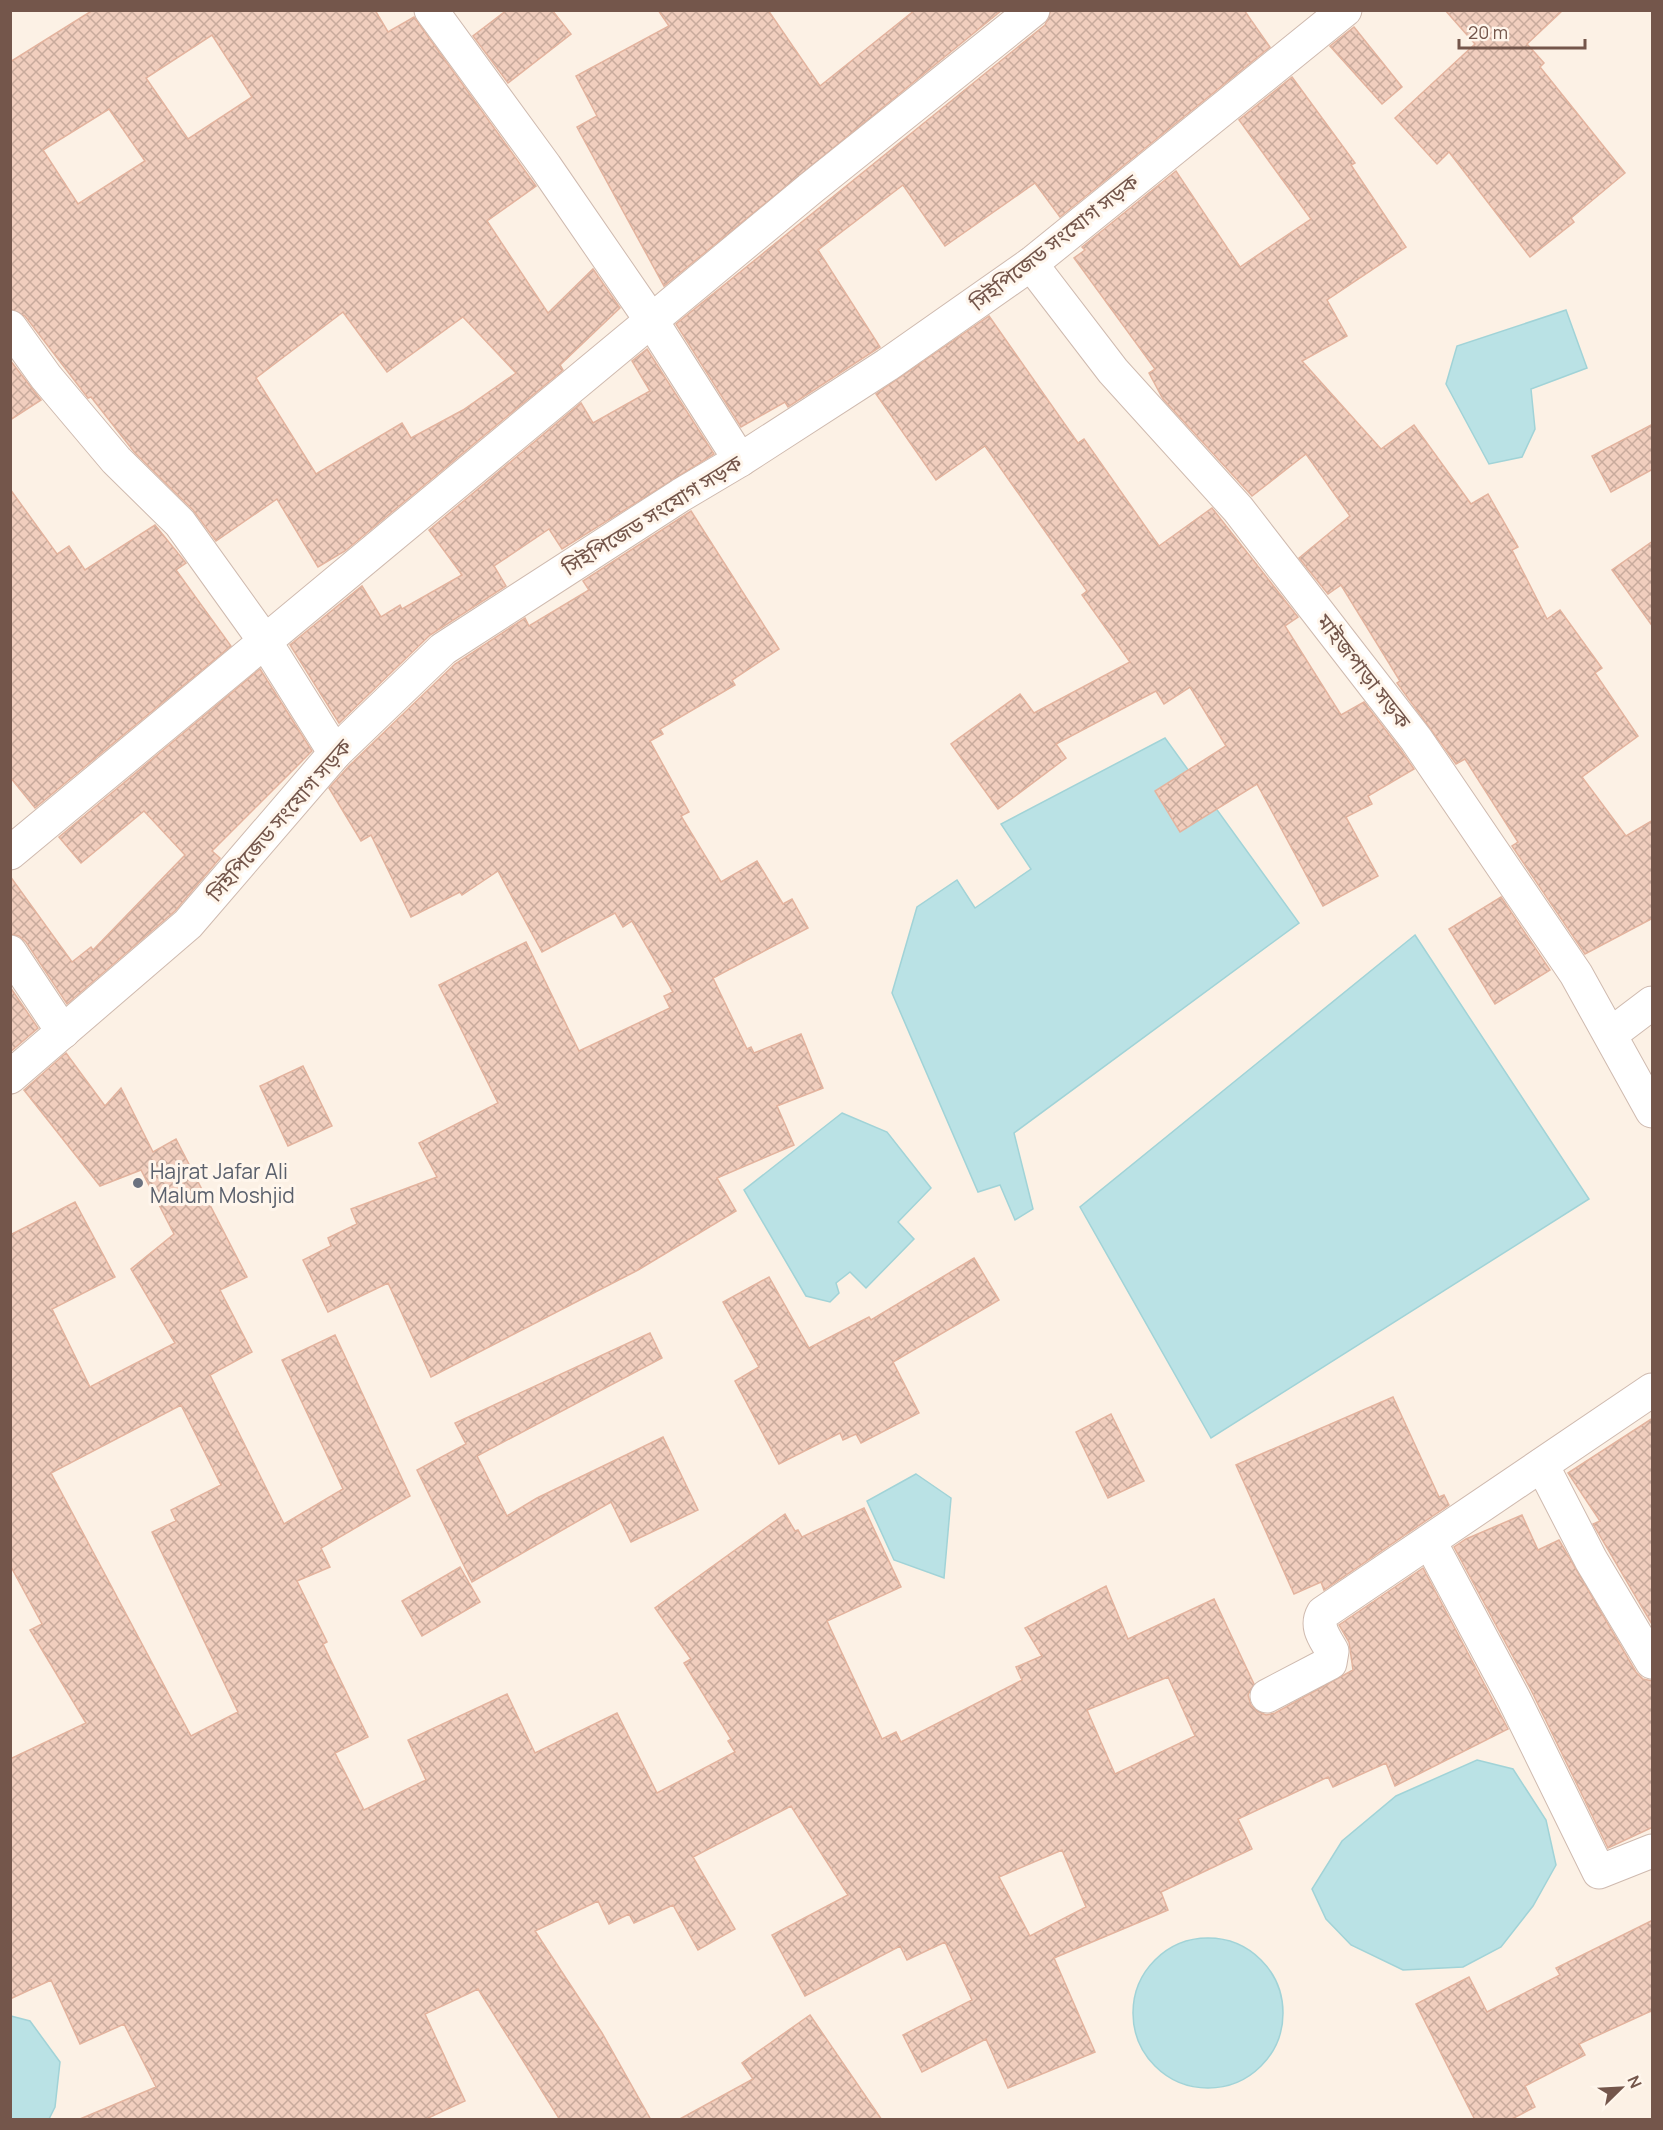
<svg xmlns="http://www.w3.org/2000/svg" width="1663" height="2130" font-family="Manrope,'Noto Sans Bengali',sans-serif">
<defs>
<pattern id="building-cross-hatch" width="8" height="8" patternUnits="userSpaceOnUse" patternTransform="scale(1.5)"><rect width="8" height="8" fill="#f1cebe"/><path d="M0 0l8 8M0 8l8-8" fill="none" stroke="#c8aa9c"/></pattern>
</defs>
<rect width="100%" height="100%" fill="#fcf1e5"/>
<g fill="#bae2e5" stroke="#a1d3d7" stroke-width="1.5">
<path d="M 1566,310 L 1587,368 L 1531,389 L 1535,429 L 1522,457 L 1489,464 L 1446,384 L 1457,346 Z"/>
<path d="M 1165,738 L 1299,923 L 1014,1133 L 1033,1209 L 1015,1220 L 1000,1185 L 978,1192 L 892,993 L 917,907 L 957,880 L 975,908 L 1031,869 L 1001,824 Z"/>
<path d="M 1415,935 L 1589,1199 L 1211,1438 L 1080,1207 Z"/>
<path d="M 842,1113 L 887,1132 L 931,1188 L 898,1222 L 914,1239 L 866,1288 L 850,1272 L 836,1283 L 839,1293 L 830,1302 L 806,1296 L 744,1190 Z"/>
<path d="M 916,1474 L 951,1498 L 944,1578 L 894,1560 L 867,1501 Z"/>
<path d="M 1477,1760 L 1513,1769 L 1546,1820 L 1556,1865 L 1533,1906 L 1501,1947 L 1463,1967 L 1403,1970 L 1351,1945 L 1326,1919 L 1312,1889 L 1342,1841 L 1396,1796 Z"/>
<circle cx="1208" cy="2013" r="75"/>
<path d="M 11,2016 L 30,2021 L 60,2062 L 55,2107 L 49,2119 L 11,2119 Z"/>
</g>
<g fill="url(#building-cross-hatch)" stroke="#e3b39e" stroke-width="1.5" fill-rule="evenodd">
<path d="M 93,10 L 375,10 L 388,32 L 414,17 L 536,186 L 487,221 L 548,313 L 593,269 L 620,308 L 560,365 L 563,370 L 345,551 L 318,567 L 277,499 L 216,541 L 193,510 L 135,453 L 91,397 L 88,398 L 25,316 L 10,309 L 10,62 ZM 212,35 L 252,97 L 188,139 L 146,78 ZM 109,109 L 145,161 L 78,204 L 43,150 ZM 343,312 L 387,372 L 463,317 L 516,373 L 463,410 L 411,438 L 402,423 L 316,474 L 256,378 Z"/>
<path d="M 507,10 L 552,10 L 571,34 L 508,83 L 473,36 Z"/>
<path d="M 658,10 L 768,10 L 820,86 L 915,10 L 1002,10 L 664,286 L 577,127 L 597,116 L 576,76 L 669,26 Z"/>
<path d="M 1051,10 L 1244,10 L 1270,47 L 1060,217 L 1035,183 L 945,246 L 903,185 L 818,250 L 880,347 L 788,407 L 785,402 L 741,427 L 676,324 L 1045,25 Z"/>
<path d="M 1445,10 L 1563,10 L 1527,44 L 1544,63 L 1540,67 L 1625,173 L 1571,218 L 1574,222 L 1530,257 L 1449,152 L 1437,164 L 1395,118 L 1475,44 Z"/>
<path d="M 1354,27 L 1402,87 L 1382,104 L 1330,46 Z"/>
<path d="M 1292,77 L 1355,163 L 1351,165 L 1406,247 L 1327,300 L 1347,336 L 1302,361 L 1381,449 L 1414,425 L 1471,504 L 1488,494 L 1518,547 L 1512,550 L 1547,619 L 1560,610 L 1602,668 L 1595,673 L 1638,736 L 1582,777 L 1626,836 L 1653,820 L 1653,918 L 1585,954 L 1512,846 L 1518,842 L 1465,759 L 1456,764 L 1397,683 L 1400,681 L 1341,585 L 1328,594 L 1299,558 L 1350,516 L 1306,454 L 1252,496 L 1163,399 L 1149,373 L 1155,369 L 1074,258 L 1085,250 L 1082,247 L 1176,171 L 1240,267 L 1311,219 L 1239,120 Z"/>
<path d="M 989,316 L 1078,443 L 1084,439 L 1159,546 L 1212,508 L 1298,617 L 1285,626 L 1341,715 L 1364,702 L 1401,750 L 1414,769 L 1368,796 L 1372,804 L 1346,817 L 1378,876 L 1323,906 L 1257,784 L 1180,832 L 1155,791 L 1226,746 L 1190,687 L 1164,704 L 1156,691 L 1056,744 L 1066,758 L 998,809 L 951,744 L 1020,694 L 1034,713 L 1130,662 L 1082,595 L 1087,591 L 985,446 L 936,480 L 876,394 Z"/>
<path d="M 647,349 L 714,454 L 562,549 L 549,529 L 494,566 L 506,586 L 430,635 L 339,723 L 290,645 L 362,586 L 381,617 L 400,605 L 402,609 L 462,575 L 429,530 L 581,403 L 593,423 L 650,391 L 632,361 Z"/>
<path d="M 10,360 L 41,400 L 10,420 Z"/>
<path d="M 1653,424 L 1653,469 L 1611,492 L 1592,456 Z"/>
<path d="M 10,489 L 57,554 L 69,546 L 85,570 L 155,525 L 186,563 L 176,570 L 231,646 L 35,808 L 10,777 Z"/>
<path d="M 691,511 L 779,649 L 732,680 L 735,685 L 660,729 L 663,734 L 650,741 L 689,812 L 681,816 L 721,882 L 757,861 L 783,904 L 792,899 L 808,928 L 713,978 L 747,1049 L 751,1047 L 754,1053 L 801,1034 L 823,1088 L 777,1106 L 794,1145 L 717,1178 L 736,1211 L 638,1270 L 431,1377 L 388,1283 L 328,1312 L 303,1260 L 331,1246 L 328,1238 L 357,1224 L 351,1209 L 437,1177 L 419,1143 L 498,1103 L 439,985 L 526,942 L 579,1051 L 670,1008 L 664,996 L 673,992 L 632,921 L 623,927 L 615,913 L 542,952 L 498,871 L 462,895 L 460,892 L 411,917 L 371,835 L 361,841 L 329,788 L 349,766 L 455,664 L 525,618 L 529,626 L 589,590 L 583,581 Z"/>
<path d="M 1653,541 L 1653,627 L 1612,570 Z"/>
<path d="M 260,669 L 312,751 L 212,851 L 220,858 L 175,911 L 67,1004 L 26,942 L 19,936 L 10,934 L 10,876 L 72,962 L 91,947 L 93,950 L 185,855 L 144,811 L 81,863 L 59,837 Z"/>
<path d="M 1501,897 L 1550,970 L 1495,1004 L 1449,929 Z"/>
<path d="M 10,987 L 38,1028 L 10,1052 Z"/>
<path d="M 66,1053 L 105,1106 L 121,1088 L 153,1152 L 176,1139 L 247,1277 L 220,1290 L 252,1352 L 210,1375 L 284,1524 L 343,1489 L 282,1360 L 335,1335 L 410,1496 L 321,1548 L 330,1567 L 297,1581 L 327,1642 L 323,1644 L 368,1737 L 335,1753 L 364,1810 L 426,1780 L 408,1740 L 507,1694 L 535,1753 L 617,1713 L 657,1793 L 735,1752 L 728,1741 L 731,1739 L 684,1663 L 691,1659 L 655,1608 L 785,1514 L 795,1531 L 798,1530 L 802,1537 L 864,1508 L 901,1587 L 827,1621 L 882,1739 L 896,1732 L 901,1742 L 1022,1680 L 1016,1667 L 1042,1656 L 1025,1628 L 1106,1586 L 1128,1639 L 1214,1599 L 1254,1684 L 1248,1695 L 1251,1705 L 1257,1711 L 1266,1715 L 1275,1713 L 1353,1670 L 1349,1642 L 1339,1625 L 1423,1568 L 1508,1729 L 1395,1786 L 1386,1763 L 1333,1787 L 1328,1777 L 1238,1819 L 1252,1849 L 1161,1892 L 1168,1910 L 1054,1958 L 1095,2052 L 1008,2088 L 986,2039 L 922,2072 L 903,2035 L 972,2000 L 945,1942 L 907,1960 L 900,1946 L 805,1996 L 772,1935 L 848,1895 L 791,1806 L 693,1857 L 735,1929 L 698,1950 L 673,1905 L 634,1923 L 629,1914 L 609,1924 L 598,1901 L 535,1931 L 602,2033 L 651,2120 L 560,2120 L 478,1989 L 425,2014 L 465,2101 L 424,2120 L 80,2119 L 156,2087 L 124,2024 L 80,2044 L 51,1980 L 10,1999 L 10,1759 L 86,1723 L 30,1630 L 42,1624 L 10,1565 L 10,1235 L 75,1202 L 115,1277 L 52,1309 L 90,1387 L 175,1343 L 131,1269 L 174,1234 L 141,1170 L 100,1186 L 24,1090 ZM 181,1405 L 221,1485 L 171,1510 L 176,1521 L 152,1532 L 238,1712 L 191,1736 L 51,1473 ZM 1168,1677 L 1195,1736 L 1115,1774 L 1087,1710 ZM 1062,1850 L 1086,1907 L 1030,1936 L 999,1877 Z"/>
<path d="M 303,1066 L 332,1126 L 288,1146 L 260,1086 Z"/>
<path d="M 974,1258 L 999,1300 L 893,1362 L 919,1413 L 861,1443 L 856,1434 L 843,1440 L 840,1433 L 779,1464 L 735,1381 L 759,1367 L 723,1302 L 769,1277 L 809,1348 L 869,1317 L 871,1320 Z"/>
<path d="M 650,1333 L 662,1358 L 477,1456 L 507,1516 L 537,1498 L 663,1437 L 698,1510 L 631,1542 L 611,1502 L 472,1582 L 417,1470 L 466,1444 L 455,1423 Z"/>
<path d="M 1393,1397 L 1439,1497 L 1444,1495 L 1449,1505 L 1324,1590 L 1321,1582 L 1294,1594 L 1236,1465 Z"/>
<path d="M 1111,1414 L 1144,1481 L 1108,1498 L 1076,1432 Z"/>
<path d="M 1653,1418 L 1653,1626 L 1593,1524 L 1600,1521 L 1568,1473 Z"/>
<path d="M 1522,1515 L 1538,1550 L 1559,1540 L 1636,1672 L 1643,1679 L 1653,1681 L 1653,1827 L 1608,1848 L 1531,1690 L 1454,1547 L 1466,1539 Z"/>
<path d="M 460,1567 L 480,1602 L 422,1636 L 402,1601 Z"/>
<path d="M 1653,1920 L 1653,2015 L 1651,2011 L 1579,2044 L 1585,2055 L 1525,2086 L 1535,2107 L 1510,2120 L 1475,2120 L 1416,2004 L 1469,1977 L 1487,2012 L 1560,1975 L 1556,1968 Z"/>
<path d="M 810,2015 L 882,2120 L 678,2120 L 753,2079 L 742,2063 Z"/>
</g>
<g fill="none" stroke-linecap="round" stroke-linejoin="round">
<defs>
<g id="minor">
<path d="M 431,10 L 545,166 L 651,320 L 740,460"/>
<path d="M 1031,264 L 1113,371 L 1238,509 L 1416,739 L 1576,974 L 1652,1111"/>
<path d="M 10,327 L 46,377 L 116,460 L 180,523 L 264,640 L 335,753"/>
<path d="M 10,853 L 811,188 L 1033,10"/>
<path d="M 10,952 L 63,1032"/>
<path d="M 1611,1034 L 1652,1003"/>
<path d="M 10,1077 L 188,924 L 335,753 L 443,649 L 681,495 L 740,460 L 887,365 L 1031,264 L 1345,10"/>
<path d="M 1542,1465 L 1591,1560 L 1652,1662"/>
<path d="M 1430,1542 L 1514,1699 L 1599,1872 L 1652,1851"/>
<path d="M 1267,1696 L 1330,1663 L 1332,1651 C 1325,1638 1315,1627 1323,1613 L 1652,1390"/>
</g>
</defs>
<use href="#minor" stroke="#cfbaaf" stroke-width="35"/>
<use href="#minor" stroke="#fff" stroke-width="33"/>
</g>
<circle fill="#6b7280" stroke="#fff6ec" stroke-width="2" cx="138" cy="1183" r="6"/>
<g text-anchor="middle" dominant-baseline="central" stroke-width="6" stroke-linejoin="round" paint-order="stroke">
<g font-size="21" fill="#74564b" stroke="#fff6ec">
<text transform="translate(1054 242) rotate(-38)">সিইপিজেড সংযোগ সড়ক</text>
<text transform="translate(652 515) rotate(-32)">সিইপিজেড সংযোগ সড়ক</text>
<text transform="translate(1364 671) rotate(52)">মাইজপাড়া সড়ক</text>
<text transform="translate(279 820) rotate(-49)">সিইপিজেড সংযোগ সড়ক</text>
</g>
<g font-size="21" fill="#5b616d" stroke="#fff6ec" text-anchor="start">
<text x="150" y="1171">Hajrat Jafar Ali<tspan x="150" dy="24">Malum Moshjid</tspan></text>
</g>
</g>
<rect width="1663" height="2130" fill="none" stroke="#74564b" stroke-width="24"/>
<g transform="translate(1621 2088) rotate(66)" stroke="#fff6ec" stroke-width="4.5" paint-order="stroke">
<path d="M0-4.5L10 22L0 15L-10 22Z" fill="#74564b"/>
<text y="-9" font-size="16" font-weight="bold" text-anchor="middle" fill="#74564b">N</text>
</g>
<path d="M1459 39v9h126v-9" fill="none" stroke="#74564b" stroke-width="3"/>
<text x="1468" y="39" font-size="18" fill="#74564b" stroke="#fff6ec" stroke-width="4.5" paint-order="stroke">20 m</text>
</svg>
